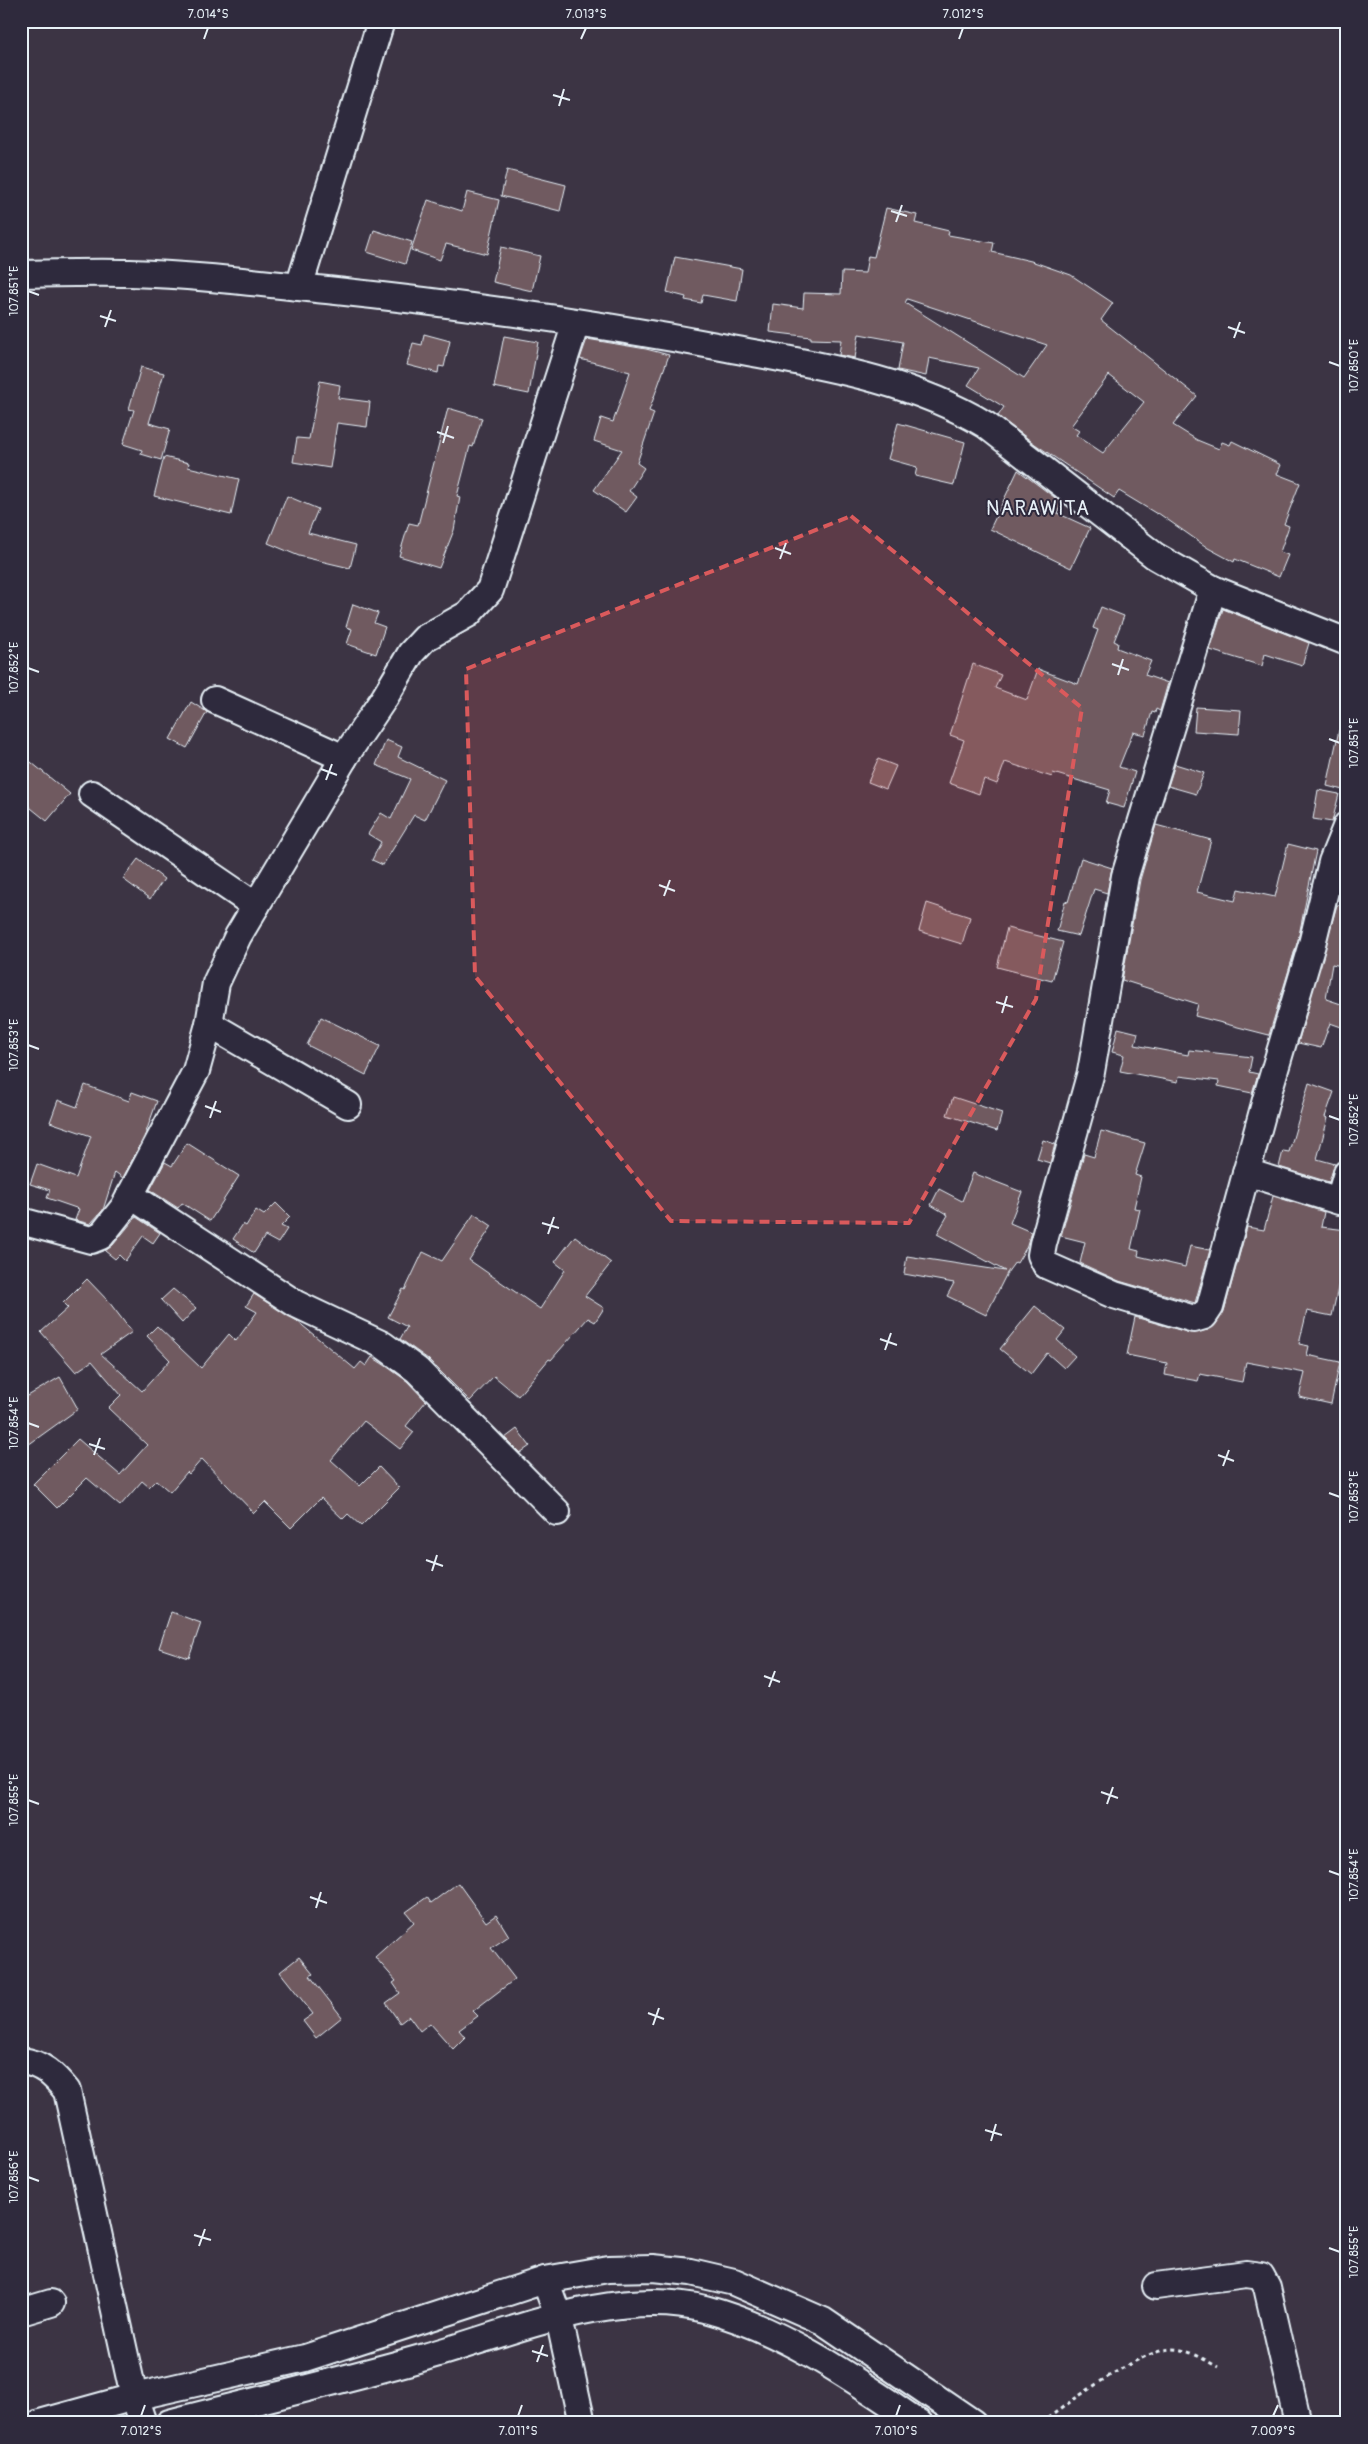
<svg xmlns="http://www.w3.org/2000/svg" width="1368" height="2444" font-family="Pangolin,sans-serif">
<rect width="100%" height="100%" fill="#3c3444"/>
<filter id="ink" filterUnits="userSpaceOnUse"><feTurbulence type="fractalNoise" baseFrequency=".02" numOctaves="2"/><feDisplacementMap in="SourceGraphic" scale="10" xChannelSelector="R" yChannelSelector="G"/><feConvolveMatrix kernelMatrix="1 2 1 2 8 2 1 2 1" color-interpolation-filters="sRGB"/></filter>
<g filter="url(#ink)">
<g fill="#705a60" stroke="#e8f1f8" fill-rule="evenodd">
<path d="M 507,170 L 566,185 L 560,211 L 501,196 Z"/>
<path d="M 467,192 L 499,200 L 487,254 L 446,244 L 440,260 L 411,250 L 428,200 L 462,211 Z"/>
<path d="M 886,208 L 917,215 L 915,223 L 949,231 L 948,235 L 994,243 L 992,252 L 1031,261 L 1071,275 L 1113,303 L 1101,320 L 1197,396 L 1173,425 L 1197,440 L 1219,449 L 1222,442 L 1230,445 L 1232,441 L 1281,465 L 1277,474 L 1300,483 L 1284,524 L 1289,526 L 1280,552 L 1288,555 L 1279,577 L 1235,559 L 1234,562 L 1208,548 L 1158,513 L 1157,514 L 1119,491 L 1114,498 L 1032,442 L 998,416 L 1004,407 L 968,385 L 979,368 L 929,358 L 926,376 L 898,370 L 903,342 L 859,334 L 855,358 L 839,355 L 841,340 L 811,339 L 811,337 L 770,332 L 773,304 L 803,308 L 804,293 L 841,294 L 842,272 L 865,273 L 868,256 L 874,257 ZM 907,299 L 1047,345 L 1024,378 L 905,303 ZM 1109,375 L 1144,402 L 1103,453 L 1076,435 L 1079,431 L 1071,426 Z"/>
<path d="M 374,230 L 412,242 L 405,264 L 367,252 Z"/>
<path d="M 501,247 L 540,256 L 532,291 L 493,282 Z"/>
<path d="M 675,257 L 742,269 L 737,301 L 703,295 L 701,303 L 685,300 L 686,297 L 667,292 Z"/>
<path d="M 424,334 L 450,341 L 444,367 L 439,366 L 438,373 L 407,365 L 413,343 L 422,345 Z"/>
<path d="M 504,336 L 538,342 L 529,394 L 494,387 Z"/>
<path d="M 587,339 L 646,349 L 669,355 L 649,411 L 654,413 L 637,463 L 644,468 L 629,491 L 637,497 L 626,512 L 594,490 L 622,450 L 594,441 L 601,418 L 613,422 L 630,372 L 580,359 Z"/>
<path d="M 141,367 L 164,373 L 149,423 L 170,429 L 161,460 L 141,454 L 142,450 L 123,444 L 134,410 L 129,409 Z"/>
<path d="M 320,381 L 340,385 L 338,398 L 370,402 L 367,427 L 337,423 L 330,468 L 293,462 L 297,438 L 309,439 Z"/>
<path d="M 448,408 L 482,418 L 473,447 L 470,446 L 457,496 L 460,497 L 454,530 L 439,568 L 399,556 L 409,523 L 418,525 Z"/>
<path d="M 898,423 L 965,442 L 954,485 L 915,476 L 917,467 L 888,459 Z"/>
<path d="M 164,457 L 189,463 L 188,467 L 239,479 L 231,515 L 154,496 Z"/>
<path d="M 1018,470 L 1062,503 L 1057,513 L 1090,528 L 1071,568 L 990,529 Z"/>
<path d="M 287,496 L 318,509 L 308,533 L 356,545 L 350,568 L 299,556 L 268,543 Z"/>
<path d="M 353,604 L 378,613 L 374,623 L 385,627 L 376,654 L 347,644 L 352,629 L 346,627 Z"/>
<path d="M 1101,607 L 1124,616 L 1114,641 L 1118,643 L 1117,648 L 1151,661 L 1145,675 L 1168,683 L 1160,711 L 1156,709 L 1155,713 L 1152,712 L 1145,735 L 1133,732 L 1119,767 L 1135,772 L 1124,808 L 1106,803 L 1110,790 L 1053,773 L 1052,777 L 1005,762 L 997,784 L 984,779 L 979,794 L 949,783 L 964,740 L 950,735 L 973,664 L 1001,675 L 995,688 L 1027,700 L 1038,669 L 1078,684 L 1098,630 L 1093,628 Z"/>
<path d="M 1223,609 L 1309,643 L 1302,666 L 1265,654 L 1262,666 L 1210,650 Z"/>
<path d="M 191,702 L 207,712 L 187,748 L 170,739 Z"/>
<path d="M 1196,707 L 1241,710 L 1239,734 L 1194,731 Z"/>
<path d="M 1339,730 L 1347,730 L 1347,791 L 1327,786 Z"/>
<path d="M 386,740 L 402,747 L 398,757 L 445,780 L 425,820 L 414,815 L 383,865 L 372,860 L 381,842 L 368,834 L 381,813 L 391,819 L 410,779 L 376,765 Z"/>
<path d="M 21,754 L 70,794 L 47,821 L 21,800 Z"/>
<path d="M 878,759 L 896,766 L 886,789 L 868,782 Z"/>
<path d="M 1175,764 L 1204,773 L 1196,794 L 1168,786 Z"/>
<path d="M 1318,790 L 1339,794 L 1332,822 L 1313,819 Z"/>
<path d="M 1156,825 L 1211,840 L 1197,892 L 1235,901 L 1238,889 L 1275,897 L 1288,844 L 1316,851 L 1298,940 L 1269,1035 L 1195,1016 L 1198,1004 L 1122,980 L 1140,880 Z"/>
<path d="M 1081,858 L 1112,868 L 1107,893 L 1094,889 L 1079,936 L 1057,931 L 1065,901 L 1068,902 Z"/>
<path d="M 138,859 L 164,879 L 150,899 L 123,879 Z"/>
<path d="M 927,903 L 970,917 L 962,944 L 919,931 Z"/>
<path d="M 1337,905 L 1347,907 L 1347,967 L 1332,964 L 1326,999 L 1347,1006 L 1347,1029 L 1330,1023 L 1321,1048 L 1298,1043 Z"/>
<path d="M 1007,928 L 1063,942 L 1052,981 L 997,967 Z"/>
<path d="M 321,1017 L 380,1046 L 366,1075 L 307,1045 Z"/>
<path d="M 1118,1028 L 1138,1033 L 1135,1045 L 1188,1055 L 1189,1050 L 1252,1057 L 1249,1072 L 1258,1074 L 1252,1093 L 1218,1086 L 1219,1081 L 1179,1076 L 1178,1082 L 1120,1071 L 1124,1055 L 1112,1052 Z"/>
<path d="M 1309,1083 L 1334,1092 L 1325,1117 L 1328,1118 L 1317,1159 L 1335,1164 L 1329,1182 L 1279,1167 L 1283,1151 L 1289,1152 Z"/>
<path d="M 85,1085 L 129,1101 L 132,1092 L 157,1101 L 145,1135 L 123,1178 L 115,1172 L 103,1210 L 90,1224 L 75,1220 L 79,1209 L 47,1198 L 50,1190 L 30,1184 L 37,1164 L 76,1178 L 91,1136 L 50,1122 L 58,1100 L 77,1107 Z"/>
<path d="M 953,1097 L 1002,1113 L 997,1131 L 947,1115 Z"/>
<path d="M 1101,1131 L 1145,1143 L 1135,1175 L 1141,1177 L 1134,1208 L 1140,1209 L 1131,1249 L 1139,1251 L 1138,1256 L 1185,1267 L 1190,1246 L 1210,1250 L 1195,1303 L 1119,1281 L 1080,1263 L 1085,1242 L 1061,1236 L 1084,1154 L 1094,1157 Z"/>
<path d="M 1043,1140 L 1055,1144 L 1050,1163 L 1037,1159 Z"/>
<path d="M 187,1143 L 239,1176 L 210,1221 L 182,1203 L 178,1208 L 150,1190 L 165,1162 L 172,1166 Z"/>
<path d="M 973,1173 L 1022,1192 L 1010,1223 L 1031,1232 L 1026,1248 L 1017,1263 L 1015,1262 L 1007,1273 L 986,1315 L 947,1296 L 954,1283 L 904,1274 L 907,1256 L 1005,1271 L 937,1234 L 948,1215 L 931,1205 L 939,1189 L 962,1201 Z"/>
<path d="M 1273,1196 L 1324,1212 L 1321,1227 L 1347,1230 L 1347,1265 L 1343,1264 L 1332,1316 L 1307,1311 L 1299,1344 L 1309,1346 L 1307,1355 L 1340,1362 L 1331,1404 L 1299,1397 L 1305,1373 L 1246,1362 L 1242,1382 L 1200,1374 L 1198,1381 L 1165,1375 L 1167,1363 L 1127,1355 L 1135,1317 L 1190,1333 L 1208,1330 L 1216,1324 L 1224,1311 L 1247,1227 L 1264,1230 Z"/>
<path d="M 276,1203 L 290,1217 L 281,1226 L 287,1229 L 278,1243 L 265,1236 L 254,1253 L 233,1239 L 243,1224 L 246,1226 L 256,1210 L 264,1215 Z"/>
<path d="M 474,1214 L 492,1226 L 469,1260 L 540,1309 L 565,1270 L 555,1262 L 575,1236 L 611,1263 L 585,1296 L 604,1308 L 595,1322 L 588,1318 L 551,1360 L 549,1359 L 518,1396 L 494,1376 L 470,1401 L 428,1359 L 400,1339 L 407,1327 L 388,1317 L 403,1289 L 405,1290 L 423,1252 L 442,1261 Z"/>
<path d="M 136,1217 L 160,1233 L 153,1243 L 143,1236 L 125,1261 L 119,1255 L 115,1259 L 105,1251 L 113,1245 Z"/>
<path d="M 87,1279 L 109,1302 L 132,1332 L 101,1354 L 142,1391 L 170,1360 L 147,1336 L 157,1326 L 201,1368 L 229,1334 L 236,1341 L 257,1312 L 246,1306 L 254,1294 L 297,1321 L 355,1369 L 361,1362 L 366,1366 L 372,1357 L 386,1366 L 407,1381 L 426,1401 L 406,1426 L 414,1432 L 400,1449 L 364,1421 L 331,1460 L 360,1486 L 379,1467 L 399,1488 L 361,1526 L 348,1514 L 343,1519 L 321,1498 L 291,1528 L 265,1502 L 254,1513 L 202,1459 L 189,1474 L 187,1472 L 170,1492 L 156,1480 L 149,1487 L 142,1481 L 120,1506 L 87,1478 L 57,1508 L 33,1484 L 78,1439 L 120,1475 L 147,1445 L 108,1408 L 121,1395 L 92,1361 L 76,1372 L 41,1332 L 68,1308 L 63,1303 Z"/>
<path d="M 173,1289 L 196,1308 L 182,1323 L 161,1300 Z"/>
<path d="M 1035,1306 L 1065,1330 L 1057,1340 L 1075,1356 L 1064,1368 L 1047,1353 L 1031,1374 L 1000,1349 Z"/>
<path d="M 60,1377 L 78,1409 L 21,1450 L 21,1400 Z"/>
<path d="M 517,1429 L 530,1446 L 520,1453 L 505,1438 Z"/>
<path d="M 171,1612 L 201,1623 L 189,1658 L 159,1648 Z"/>
<path d="M 458,1883 L 486,1922 L 496,1915 L 509,1936 L 491,1948 L 515,1979 L 473,2011 L 478,2016 L 459,2030 L 465,2037 L 453,2049 L 430,2023 L 420,2031 L 409,2016 L 400,2023 L 386,2003 L 400,1993 L 393,1983 L 396,1981 L 375,1957 L 414,1922 L 406,1912 L 427,1897 L 431,1903 Z"/>
<path d="M 299,1957 L 313,1974 L 310,1976 L 342,2017 L 316,2038 L 303,2021 L 313,2014 L 280,1972 Z"/>
</g>
<g fill="none" stroke-linecap="round" stroke-linejoin="round">
<defs>
<g id="minor">
<path d="M 21,274 C 57,273 94,272 130,273 C 196,275 261,283 327,290 C 461,304 595,323 727,348 C 815,365 909,378 986,425 L 1155,556 L 1213,589 L 1347,642"/>
<path d="M 299,287 L 381,21"/>
<path d="M 1213,589 L 1125,876 L 1091,1072 L 1043,1244 L 1041,1255 L 1046,1265 L 1114,1295 L 1194,1319 L 1204,1316 L 1210,1307 L 1267,1096 L 1312,944 L 1332,862 L 1347,825"/>
<path d="M 215,700 L 344,758"/>
<path d="M 92,794 L 256,906"/>
<path d="M 209,1024 L 348,1105"/>
<path d="M 1246,1172 L 1339,1201 L 1347,1173"/>
<path d="M 130,1195 L 296,1304 L 383,1345 L 417,1370 L 557,1512"/>
<path d="M 21,1221 L 91,1240 L 101,1236 L 124,1207 L 196,1071 L 209,1024 L 216,983 L 238,936 L 344,758 L 385,697 L 411,653 L 425,638 L 468,614 L 490,590 L 576,323"/>
<path d="M 21,2061 C 42,2063 54,2075 67,2091 L 134,2397 L 143,2423"/>
<path d="M 545,2280 L 559,2318 L 582,2423"/>
<path d="M 1156,2286 L 1246,2274 L 1261,2276 L 1267,2287 L 1298,2423"/>
<path d="M 21,2312 L 51,2303"/>
<path d="M 40,2423 L 134,2397 L 305,2358 L 545,2280 L 608,2269 L 653,2268 L 691,2272 L 734,2282 L 823,2321 L 973,2423"/>
<path d="M 169,2423 C 254,2401 340,2381 425,2357 C 510,2333 616,2286 705,2309 C 784,2330 852,2378 919,2423"/>
</g>
</defs>
<use href="#minor" stroke="#e8f1f8" stroke-width="30"/>
<path stroke="#e8f1f8" stroke-width="3" stroke-dasharray="4 4" stroke-linecap="butt" d="M 1041,2423 C 1069,2403 1139,2350 1172,2349 C 1189,2349 1203,2359 1218,2367"/>
<use href="#minor" stroke="#2f2a3d" stroke-width="26"/>
</g>
</g>
<path fill="#da5a5c" fill-opacity="0.2" stroke="#da5a5c" stroke-width="4" stroke-dasharray="10 6" stroke-linejoin="round" d="M 851,516 L 1082,708 L 1036,999 L 909,1223 L 671,1221 L 475,976 L 466,669 Z"/>
<path fill="none" stroke="#e8f1f8" stroke-width="2" d="M 204,39 L 208,28M 581,39 L 586,28M 959,39 L 963,28M 553,95 L 570,100M 559,106 L 564,89M 891,211 L 907,216M 896,222 L 902,205M 28,291 L 39,295M 100,316 L 116,321M 105,327 L 111,310M 1228,327 L 1245,333M 1234,338 L 1240,322M 1329,362 L 1340,366M 437,432 L 454,438M 443,443 L 448,426M 775,548 L 791,554M 780,559 L 786,543M 1112,664 L 1129,670M 28,668 L 39,672M 1118,675 L 1123,659M 1329,739 L 1340,743M 321,769 L 337,775M 326,780 L 332,764M 659,885 L 675,891M 664,896 L 670,880M 996,1002 L 1013,1007M 1002,1013 L 1007,996M 28,1045 L 39,1049M 205,1106 L 221,1112M 1329,1116 L 1340,1120M 210,1118 L 216,1101M 542,1223 L 559,1228M 548,1234 L 554,1217M 880,1339 L 897,1345M 885,1350 L 891,1333M 28,1423 L 39,1427M 89,1444 L 105,1449M 94,1455 L 100,1438M 1218,1455 L 1234,1461M 1223,1466 L 1229,1450M 1329,1493 L 1340,1497M 426,1560 L 443,1566M 432,1571 L 437,1555M 764,1676 L 780,1682M 769,1687 L 775,1671M 1101,1792 L 1118,1798M 28,1800 L 39,1804M 1107,1804 L 1113,1787M 1329,1871 L 1340,1875M 310,1897 L 327,1903M 316,1908 L 321,1892M 648,2013 L 664,2019M 653,2025 L 659,2008M 985,2130 L 1002,2135M 991,2141 L 996,2124M 28,2177 L 39,2181M 194,2235 L 211,2240M 199,2246 L 205,2229M 1329,2248 L 1340,2252M 532,2351 L 548,2356M 537,2362 L 543,2345M 141,2416 L 145,2405M 518,2416 L 522,2405M 896,2416 L 900,2405M 1273,2416 L 1278,2405"/>
<g text-anchor="middle" dominant-baseline="central" stroke-width="4" stroke-linejoin="round" paint-order="stroke">
<g font-size="20" letter-spacing="1" fill="#e8f1f8" stroke="#2f2a3d">
<text x="1038" y="508">NARAWITA</text>
</g>
</g>
<rect width="1368" height="2444" fill="none" stroke="#2f2a3d" stroke-width="55"/>
<rect x="28" y="28" width="1312" height="2388" fill="none" stroke="#e8f1f8" stroke-width="2"/>
<g font-size="12" text-anchor="middle" fill="#e8f1f8">
<text x="208" y="18">7.014°S</text>
<text x="586" y="18">7.013°S</text>
<text x="963" y="18">7.012°S</text>
<text transform="translate(14 291) rotate(-90)" y="4">107.851°E</text>
<text transform="translate(1354 366) rotate(-90)" y="4">107.850°E</text>
<text transform="translate(14 668) rotate(-90)" y="4">107.852°E</text>
<text transform="translate(1354 743) rotate(-90)" y="4">107.851°E</text>
<text transform="translate(14 1045) rotate(-90)" y="4">107.853°E</text>
<text transform="translate(1354 1120) rotate(-90)" y="4">107.852°E</text>
<text transform="translate(14 1423) rotate(-90)" y="4">107.854°E</text>
<text transform="translate(1354 1497) rotate(-90)" y="4">107.853°E</text>
<text transform="translate(14 1800) rotate(-90)" y="4">107.855°E</text>
<text transform="translate(1354 1875) rotate(-90)" y="4">107.854°E</text>
<text transform="translate(14 2177) rotate(-90)" y="4">107.856°E</text>
<text transform="translate(1354 2252) rotate(-90)" y="4">107.855°E</text>
<text x="141" y="2435">7.012°S</text>
<text x="518" y="2435">7.011°S</text>
<text x="896" y="2435">7.010°S</text>
<text x="1273" y="2435">7.009°S</text>
</g>
</svg>
